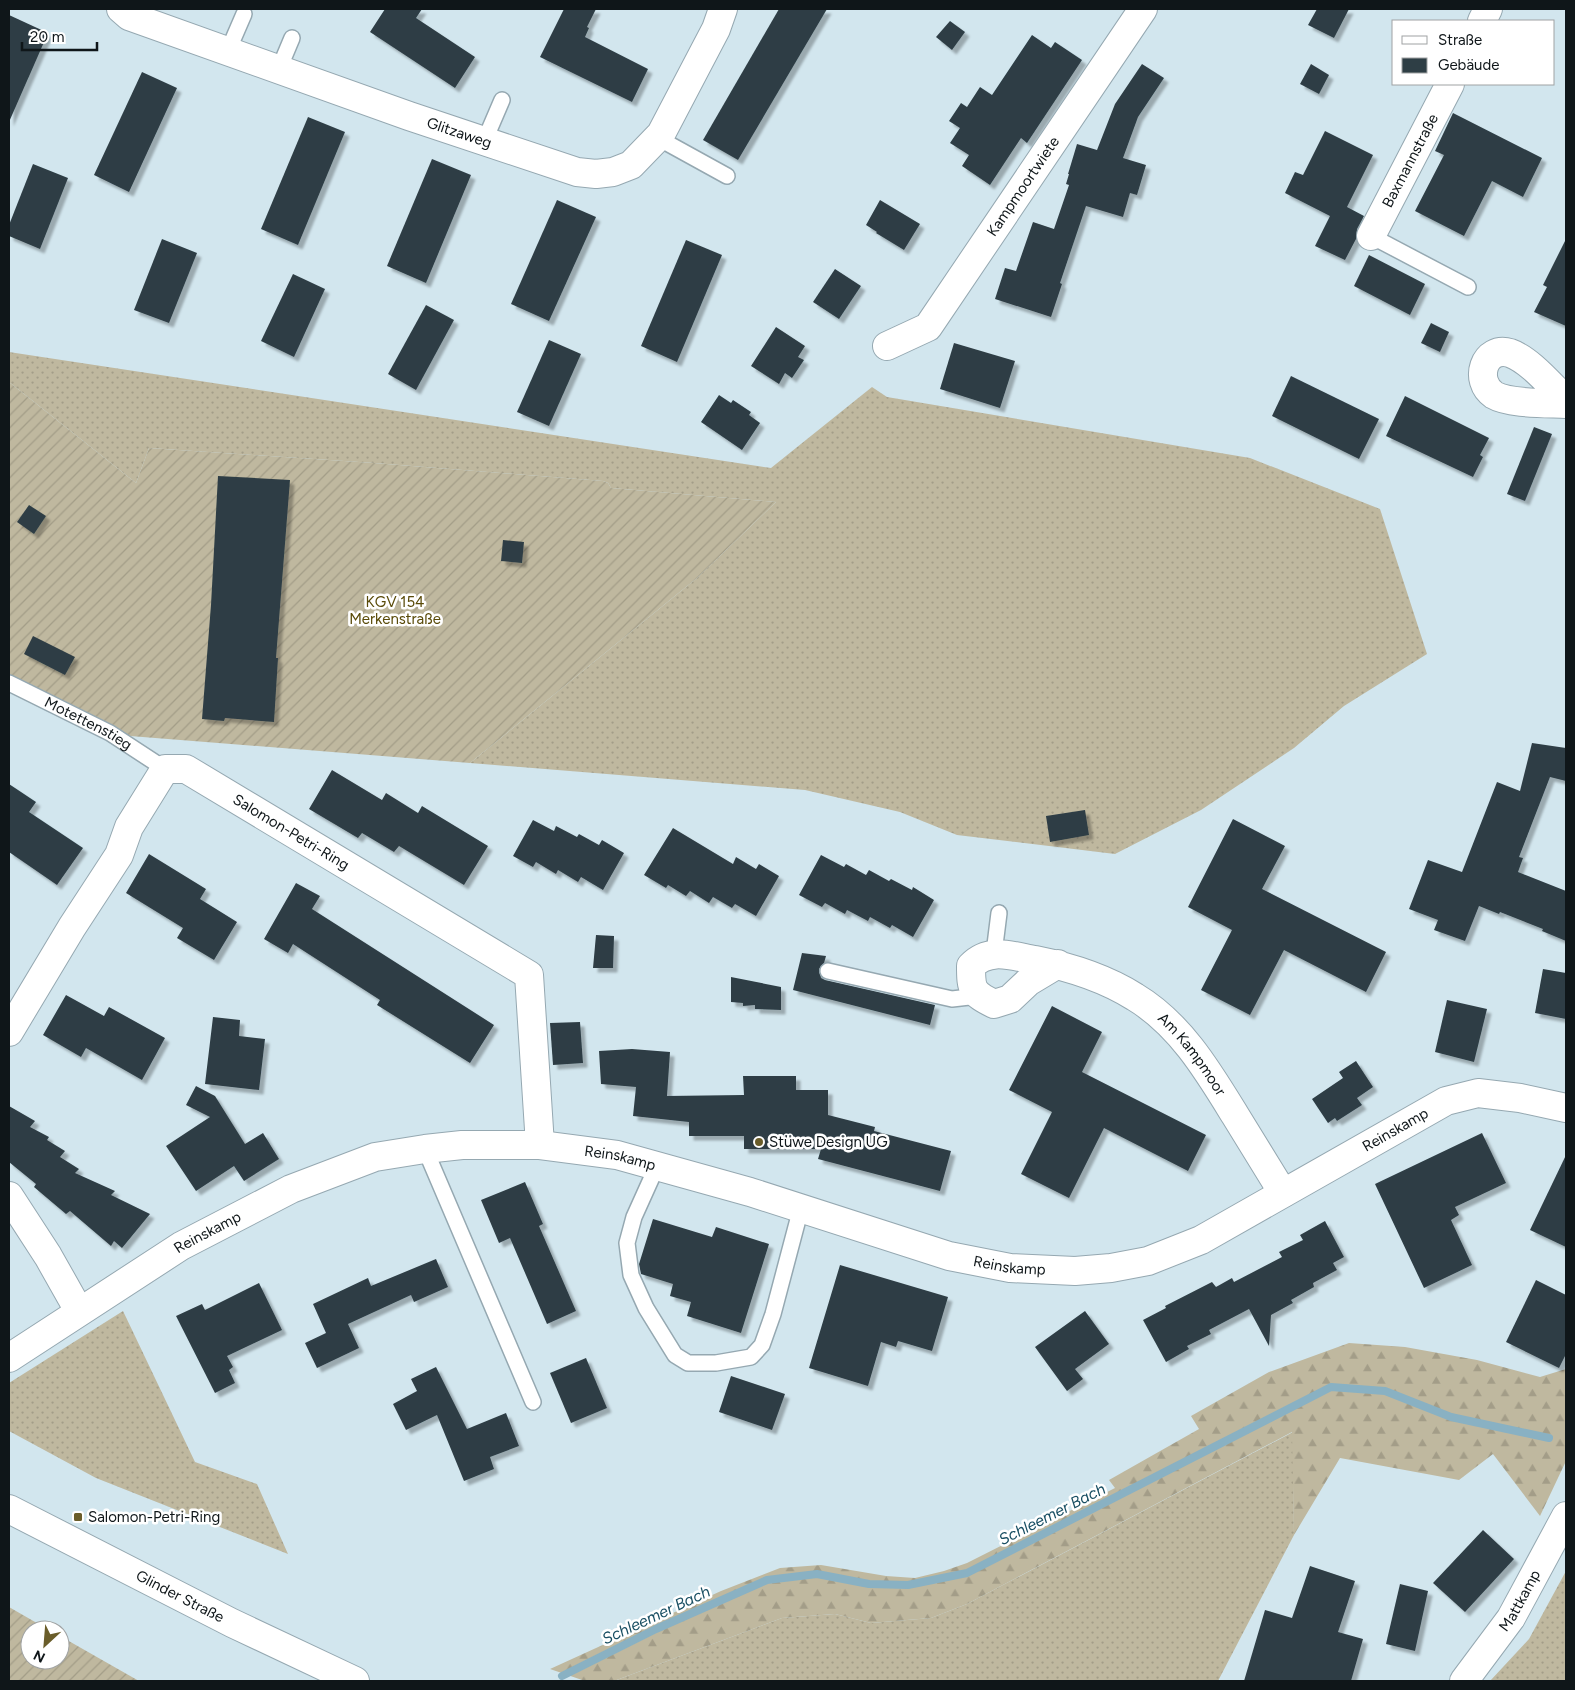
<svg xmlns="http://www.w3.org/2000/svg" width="1575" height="1690" font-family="Figtree,sans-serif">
<defs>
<pattern id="grass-dots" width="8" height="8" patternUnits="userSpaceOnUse" patternTransform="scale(1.25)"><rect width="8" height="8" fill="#bfb89f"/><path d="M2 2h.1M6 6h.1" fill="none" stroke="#a39d88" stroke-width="1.8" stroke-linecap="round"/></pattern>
<pattern id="forest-firs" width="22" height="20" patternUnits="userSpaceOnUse" patternTransform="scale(1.25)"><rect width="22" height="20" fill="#bfb89f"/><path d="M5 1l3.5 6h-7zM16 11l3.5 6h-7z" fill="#a39d88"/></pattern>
<pattern id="garden-furrows" width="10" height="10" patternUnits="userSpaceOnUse" patternTransform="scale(1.25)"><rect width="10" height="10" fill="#bfb89f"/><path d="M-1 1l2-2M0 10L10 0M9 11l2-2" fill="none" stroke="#a39d88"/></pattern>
<filter id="shadow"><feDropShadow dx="4.5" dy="4.5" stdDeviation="1" flood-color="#0004"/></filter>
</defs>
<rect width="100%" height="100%" fill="#d2e6ee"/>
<g fill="url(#grass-dots)">
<path d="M 9,352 L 771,468 L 872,387 L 887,397 L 1250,458 L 1380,509 L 1427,654 L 1344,706 L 1294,748 L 1201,810 L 1115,854 L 957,835 L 900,812 L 805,790 L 470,763 L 697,578 L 776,502 L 611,488 L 608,483 L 603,481 L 374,463 L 149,448 L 136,483 L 9,382 Z"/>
<path d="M 123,1311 L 195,1462 L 257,1484 L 288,1554 L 96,1478 L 9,1431 L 9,1383 Z"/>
<path d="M 1293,1432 L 1294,1535 L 1218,1681 L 614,1681 L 782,1618 L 835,1614 L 871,1623 L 931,1618 L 967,1604 Z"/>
<path d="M 1566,1571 L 1566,1681 L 1490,1681 L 1529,1639 Z"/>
</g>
<path fill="url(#forest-firs)" d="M 1349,1343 L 1405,1347 L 1477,1360 L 1540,1377 L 1566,1369 L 1566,1461 L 1540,1516 L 1493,1454 L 1459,1480 L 1340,1458 L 1294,1535 L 1292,1432 L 967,1604 L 931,1618 L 871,1623 L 835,1614 L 782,1618 L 614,1681 L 585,1681 L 550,1669 L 721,1591 L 780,1568 L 821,1565 L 886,1576 L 915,1578 L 944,1571 L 967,1563 L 1115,1488 L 1109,1480 L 1199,1429 L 1191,1416 L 1269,1372 Z"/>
<g fill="url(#garden-furrows)">
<path d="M 9,382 L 136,483 L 149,448 L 374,463 L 603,481 L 608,483 L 611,488 L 776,502 L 697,578 L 470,763 L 130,736 L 9,674 Z"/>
<path d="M 9,1607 L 49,1630 L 30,1630 L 30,1660 L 60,1660 L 60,1636 L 139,1681 L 9,1681 Z"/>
</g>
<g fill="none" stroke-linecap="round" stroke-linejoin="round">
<path stroke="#89b1c3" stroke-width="8" d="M 562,1676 L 656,1629 L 767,1580 L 817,1574 L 869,1584 L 908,1585 L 967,1573 L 1331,1387 L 1385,1391 L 1451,1417 L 1549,1438"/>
</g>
<g fill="#2e3e45" filter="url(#shadow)">
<path d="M 385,9 L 422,9 L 416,18 L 475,57 L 455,88 L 370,32 Z"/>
<path d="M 564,9 L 596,9 L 587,27 L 589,28 L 585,37 L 648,69 L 632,102 L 540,57 Z"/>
<path d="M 779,9 L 827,9 L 738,160 L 703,140 Z"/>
<path d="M 1317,9 L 1349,9 L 1334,38 L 1308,25 Z"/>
<path d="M 9,15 L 48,33 L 9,122 Z"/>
<path d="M 950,21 L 965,32 L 952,50 L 936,37 Z"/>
<path d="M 1032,35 L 1051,48 L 1055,42 L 1082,60 L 1027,143 L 1021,138 L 990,185 L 962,166 L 969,155 L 950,143 L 960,128 L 949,121 L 961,103 L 967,107 L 980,87 L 992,95 Z"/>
<path d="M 1142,64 L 1164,78 L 1138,117 L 1123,158 L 1146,165 L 1137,195 L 1130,193 L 1123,217 L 1086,206 L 1060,283 L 1062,284 L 1051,317 L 995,299 L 1005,268 L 1016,271 L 1033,222 L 1054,229 L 1069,185 L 1066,184 L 1069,174 L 1068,174 L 1077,144 L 1097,150 L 1115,104 Z"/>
<path d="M 1311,64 L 1329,75 L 1319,94 L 1300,84 Z"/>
<path d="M 142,72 L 177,88 L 129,192 L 94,175 Z"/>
<path d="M 1453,113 L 1542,158 L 1523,197 L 1492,181 L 1464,236 L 1415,211 L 1444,155 L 1435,151 Z"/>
<path d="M 308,117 L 345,132 L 298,245 L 261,229 Z"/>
<path d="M 1325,131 L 1373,155 L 1347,207 L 1364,216 L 1357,229 L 1356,239 L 1345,260 L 1315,246 L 1330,216 L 1285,193 L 1295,172 L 1303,175 Z"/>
<path d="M 432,159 L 471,175 L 426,283 L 387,266 Z"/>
<path d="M 33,164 L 68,178 L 40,249 L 9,236 L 9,225 Z"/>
<path d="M 557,200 L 596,217 L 549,321 L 511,304 Z"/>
<path d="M 880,200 L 920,224 L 904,250 L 876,233 L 877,232 L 866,225 Z"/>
<path d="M 162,239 L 197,253 L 169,323 L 134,310 Z"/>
<path d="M 1566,239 L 1566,326 L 1534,312 L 1547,287 L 1543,285 Z"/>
<path d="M 686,240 L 722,255 L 677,362 L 641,346 Z"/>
<path d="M 1369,255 L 1425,284 L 1410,315 L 1354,286 Z"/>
<path d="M 835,269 L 861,286 L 839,319 L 813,302 Z"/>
<path d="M 293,274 L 325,289 L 294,357 L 261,341 Z"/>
<path d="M 426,305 L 454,320 L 416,390 L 388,374 Z"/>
<path d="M 1431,323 L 1449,332 L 1440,352 L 1421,343 Z"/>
<path d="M 776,327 L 805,346 L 798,357 L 804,360 L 792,378 L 785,373 L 779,384 L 751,366 Z"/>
<path d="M 549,340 L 581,354 L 549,426 L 517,412 Z"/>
<path d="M 954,343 L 1015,361 L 1000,408 L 940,389 Z"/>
<path d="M 1291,376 L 1379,419 L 1359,459 L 1272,416 Z"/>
<path d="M 719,395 L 731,403 L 733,400 L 751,412 L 749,415 L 760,423 L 742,450 L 701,422 Z"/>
<path d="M 1405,396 L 1489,438 L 1480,455 L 1483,457 L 1473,477 L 1386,436 Z"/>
<path d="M 1534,427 L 1552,434 L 1525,501 L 1507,494 Z"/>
<path d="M 218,476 L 290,480 L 276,658 L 278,658 L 274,722 L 225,718 L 224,721 L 202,719 L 211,605 Z"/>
<path d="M 29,505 L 46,516 L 34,534 L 17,522 Z"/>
<path d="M 503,540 L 524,542 L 522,563 L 501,561 Z"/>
<path d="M 33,636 L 75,657 L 65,675 L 24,654 Z"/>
<path d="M 1532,743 L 1566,748 L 1566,781 L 1550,777 L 1519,857 L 1523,858 L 1518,872 L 1566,891 L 1566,941 L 1542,931 L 1543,929 L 1500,912 L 1499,914 L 1479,906 L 1465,941 L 1434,930 L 1438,920 L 1409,909 L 1428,860 L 1462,872 L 1497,782 L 1520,791 Z"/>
<path d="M 332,770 L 382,800 L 386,793 L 418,813 L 422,806 L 488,846 L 464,885 L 399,846 L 394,852 L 362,833 L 358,838 L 309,809 Z"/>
<path d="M 9,784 L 36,802 L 29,812 L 83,848 L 57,885 L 9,852 Z"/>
<path d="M 1085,810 L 1089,835 L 1050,842 L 1046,816 Z"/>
<path d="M 1233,819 L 1285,846 L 1262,889 L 1386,952 L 1366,992 L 1284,950 L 1250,1015 L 1201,990 L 1232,930 L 1188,907 Z"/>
<path d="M 533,820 L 554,831 L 556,826 L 577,837 L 579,834 L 599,845 L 602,840 L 624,853 L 603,890 L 581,877 L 578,882 L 558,870 L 556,874 L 536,862 L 533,867 L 513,856 Z"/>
<path d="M 673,828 L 733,864 L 736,857 L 756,869 L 759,864 L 779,876 L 756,916 L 735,904 L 732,908 L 713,897 L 709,903 L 690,891 L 686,896 L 668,885 L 666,888 L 644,875 Z"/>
<path d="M 149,854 L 206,889 L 200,899 L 237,922 L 214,960 L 177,938 L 183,928 L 126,893 Z"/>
<path d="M 821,855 L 844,867 L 846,864 L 866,875 L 869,870 L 889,881 L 891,879 L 912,890 L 913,887 L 934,900 L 913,937 L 892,925 L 890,928 L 870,917 L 868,921 L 847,910 L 845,914 L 825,903 L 822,907 L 799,895 Z"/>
<path d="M 296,883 L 320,896 L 312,909 L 494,1025 L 470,1063 L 377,1005 L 380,1000 L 293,944 L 288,953 L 264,939 Z"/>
<path d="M 596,935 L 614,936 L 613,968 L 593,968 Z"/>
<path d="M 802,953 L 826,956 L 824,963 L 819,969 L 821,978 L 825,980 L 935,1005 L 930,1025 L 793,990 Z"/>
<path d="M 1543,969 L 1566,973 L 1566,1019 L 1535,1013 Z"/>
<path d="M 731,977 L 781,987 L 781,1010 L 755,1009 L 755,1005 L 743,1006 L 743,1003 L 731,1002 Z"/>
<path d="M 66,995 L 104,1016 L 109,1007 L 165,1038 L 142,1080 L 86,1048 L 81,1057 L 43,1035 Z"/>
<path d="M 1447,1000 L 1487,1009 L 1474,1062 L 1435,1052 Z"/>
<path d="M 1052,1006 L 1102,1032 L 1082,1072 L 1206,1135 L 1188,1171 L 1104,1128 L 1069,1198 L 1021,1174 L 1052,1112 L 1009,1090 Z"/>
<path d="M 213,1017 L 240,1020 L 239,1036 L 265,1039 L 259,1090 L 205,1084 Z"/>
<path d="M 580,1022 L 583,1063 L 553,1065 L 550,1023 Z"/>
<path d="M 632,1049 L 670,1052 L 667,1096 L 744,1095 L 743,1076 L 796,1076 L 796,1090 L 828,1090 L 828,1115 L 875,1127 L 874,1131 L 951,1151 L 940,1191 L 818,1159 L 821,1149 L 744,1149 L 744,1136 L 689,1136 L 689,1122 L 633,1116 L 636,1087 L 601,1084 L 599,1051 Z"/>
<path d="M 1356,1061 L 1373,1087 L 1357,1098 L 1362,1105 L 1337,1121 L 1335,1118 L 1328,1123 L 1312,1099 L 1343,1078 L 1339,1072 Z"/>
<path d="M 196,1086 L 215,1096 L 245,1144 L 263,1133 L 279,1159 L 244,1181 L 234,1166 L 196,1191 L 166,1146 L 210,1117 L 186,1105 Z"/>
<path d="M 9,1106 L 35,1121 L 30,1127 L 49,1137 L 47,1140 L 65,1151 L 60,1157 L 79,1169 L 75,1173 L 115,1191 L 111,1195 L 150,1214 L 122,1248 L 114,1241 L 111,1246 L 70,1211 L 66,1214 L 34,1187 L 36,1184 L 9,1162 Z"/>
<path d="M 1482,1133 L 1506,1183 L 1455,1207 L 1459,1215 L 1451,1220 L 1472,1265 L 1424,1288 L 1375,1184 Z"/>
<path d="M 1566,1155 L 1566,1247 L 1530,1230 Z"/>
<path d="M 525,1182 L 543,1224 L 539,1226 L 576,1311 L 547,1324 L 510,1238 L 499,1243 L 481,1200 Z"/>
<path d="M 653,1219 L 712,1237 L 716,1227 L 769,1244 L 741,1333 L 687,1316 L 691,1302 L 670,1296 L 673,1284 L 641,1274 L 639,1264 Z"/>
<path d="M 1325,1221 L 1344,1257 L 1333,1263 L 1337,1270 L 1313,1283 L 1314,1287 L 1291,1300 L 1293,1303 L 1271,1315 L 1269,1346 L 1249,1309 L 1209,1330 L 1211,1334 L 1187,1346 L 1189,1349 L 1166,1362 L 1143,1320 L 1166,1308 L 1165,1306 L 1212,1282 L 1216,1287 L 1232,1278 L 1234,1282 L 1282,1257 L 1279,1252 L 1303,1240 L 1300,1235 Z"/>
<path d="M 436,1259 L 448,1287 L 414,1302 L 411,1295 L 348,1324 L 359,1348 L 317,1368 L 305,1343 L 326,1333 L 313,1304 L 368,1278 L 371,1286 Z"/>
<path d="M 840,1265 L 948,1297 L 932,1351 L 898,1341 L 896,1347 L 881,1342 L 868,1386 L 809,1368 Z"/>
<path d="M 1536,1280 L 1566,1295 L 1566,1354 L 1559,1368 L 1506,1342 Z"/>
<path d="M 259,1283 L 282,1330 L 227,1356 L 233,1367 L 229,1370 L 235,1383 L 215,1393 L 176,1316 L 202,1304 L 205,1310 Z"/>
<path d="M 1085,1311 L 1109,1344 L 1075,1369 L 1083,1379 L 1067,1391 L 1035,1347 Z"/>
<path d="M 586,1358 L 607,1408 L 571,1423 L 550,1373 Z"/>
<path d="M 436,1367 L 467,1429 L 506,1413 L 519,1446 L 490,1457 L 494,1469 L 464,1481 L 437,1415 L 406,1430 L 393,1404 L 417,1391 L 411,1379 Z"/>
<path d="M 731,1376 L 785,1394 L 772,1430 L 719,1412 Z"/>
<path d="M 1483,1530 L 1514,1559 L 1465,1612 L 1433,1583 Z"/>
<path d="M 1310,1566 L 1355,1581 L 1338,1632 L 1363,1639 L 1351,1681 L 1244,1681 L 1265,1610 L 1292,1618 Z"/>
<path d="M 1400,1584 L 1428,1591 L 1415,1651 L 1386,1644 Z"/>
</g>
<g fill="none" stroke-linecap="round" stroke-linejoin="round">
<defs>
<g id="lane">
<path d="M 228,51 L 244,14"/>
<path d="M 279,69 L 292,38"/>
<path d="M 658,138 L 727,176"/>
<path d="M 484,142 L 502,100"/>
<path d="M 1371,236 L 1468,287"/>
<path id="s1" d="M 9,683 L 110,733 L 165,769"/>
<path d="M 994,953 L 999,913"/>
<path d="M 828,971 L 952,999 L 978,996"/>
<path d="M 425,1149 L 533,1402"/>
<path d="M 657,1166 L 634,1217 L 627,1243 L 631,1275 L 646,1308 L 675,1355 L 688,1363 L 716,1363 L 751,1357 L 762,1345 L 773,1314 L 801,1208"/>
</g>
<g id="street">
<path id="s2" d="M 121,9 L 129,16 L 409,116 L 577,172 L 596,174 L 613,172 L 631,165 L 661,134 L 716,29 L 723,9"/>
<path d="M 1482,21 L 1488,9"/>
<path id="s3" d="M 1371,236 L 1450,84"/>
<path id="s4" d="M 887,346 L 928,327 L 1143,9"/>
<path d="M 1566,400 C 1551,386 1530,360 1510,353 C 1484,345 1473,381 1494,395 C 1509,404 1548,403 1566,404"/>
<path id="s5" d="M 1058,964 L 1028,982 L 1010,999 L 994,1004 C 972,993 971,990 971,966 C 989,947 1012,956 1035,960 C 1070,967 1105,978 1135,997 C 1180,1024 1208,1071 1235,1115 C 1251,1141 1267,1167 1283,1193"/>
<path id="s6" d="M 9,1032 L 72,927 L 119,855 L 129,827 L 165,769 L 186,769 L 529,975 L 540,1145"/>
<path d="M 9,1196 L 48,1256 L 79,1311"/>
<path id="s7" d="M 9,1358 L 181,1246 L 291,1189 L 375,1157 L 425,1149 L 462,1145 L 540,1145 L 617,1155 L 750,1192 L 949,1256 L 1010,1268 L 1075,1271 L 1111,1268 L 1148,1261 L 1201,1240 L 1446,1101 L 1478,1093 L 1520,1098 L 1566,1108"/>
<path id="s8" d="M 1464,1681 L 1511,1618 L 1566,1516"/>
</g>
<g id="secondary">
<path id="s9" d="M 9,1509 L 232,1623 L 355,1681"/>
</g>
</defs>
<use href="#lane" stroke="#95a8b1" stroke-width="18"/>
<use href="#street" stroke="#95a8b1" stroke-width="30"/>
<use href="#secondary" stroke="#95a8b1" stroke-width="30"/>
<use href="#lane" stroke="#fff" stroke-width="15"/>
<use href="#street" stroke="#fff" stroke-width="28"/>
<use href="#secondary" stroke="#fff" stroke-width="28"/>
</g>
<g fill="#6a5d2a" stroke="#fff" stroke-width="2">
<circle cx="759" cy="1142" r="5"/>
<rect x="73" y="1512" width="10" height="10" rx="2.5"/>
</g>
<g text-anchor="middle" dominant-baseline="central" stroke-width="5" stroke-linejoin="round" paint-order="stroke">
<g font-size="15" fill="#0f1619" stroke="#fff">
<text stroke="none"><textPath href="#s2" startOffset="361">Glitzaweg</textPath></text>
<text stroke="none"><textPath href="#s3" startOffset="85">Baxmannstraße</textPath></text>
<text stroke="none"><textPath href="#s4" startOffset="215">Kampmoortwiete</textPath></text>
<text stroke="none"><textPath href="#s1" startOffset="89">Motettenstieg</textPath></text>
<text stroke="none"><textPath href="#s6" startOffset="450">Salomon-Petri-Ring</textPath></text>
<text stroke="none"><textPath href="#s5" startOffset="382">Am Kampmoor</textPath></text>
<text stroke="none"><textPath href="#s7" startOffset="1491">Reinskamp</textPath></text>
<text stroke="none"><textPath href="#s7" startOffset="666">Reinskamp</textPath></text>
<text stroke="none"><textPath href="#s7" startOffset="235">Reinskamp</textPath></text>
<text stroke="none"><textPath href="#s7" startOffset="1071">Reinskamp</textPath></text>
<text stroke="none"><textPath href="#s9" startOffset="192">Glinder Straße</textPath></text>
<text stroke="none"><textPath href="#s8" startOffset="98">Mattkamp</textPath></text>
</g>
<g font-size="15" fill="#594a08" stroke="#fff">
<text x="395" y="602">KGV 154<tspan x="395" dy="17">Merkenstraße</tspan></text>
</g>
<g font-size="15" fill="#0f1619" stroke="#fff" text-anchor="start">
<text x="769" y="1142">Stüwe Design UG</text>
<text x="88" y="1517">Salomon-Petri-Ring</text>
</g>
<g font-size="16" font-style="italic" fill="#184e62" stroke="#fff">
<text transform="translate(1052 1514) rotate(-27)">Schleemer Bach</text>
<text transform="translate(656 1615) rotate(-25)">Schleemer Bach</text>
</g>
</g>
<rect width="1575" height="1690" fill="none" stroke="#0f1619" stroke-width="20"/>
<rect x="1392" y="20" width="162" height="65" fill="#ffffff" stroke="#9fa2a3"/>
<rect x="1402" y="36" width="25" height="8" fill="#ffffff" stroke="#9fa2a3"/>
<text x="1438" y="45" font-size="15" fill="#0f1619">Straße</text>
<rect x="1402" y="58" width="25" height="15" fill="#2e3e45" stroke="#9fa2a3"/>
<text x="1438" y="70" font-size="15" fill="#0f1619">Gebäude</text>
<g transform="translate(45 1645) rotate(206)"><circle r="24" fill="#ffffff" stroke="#9fa2a3"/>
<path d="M0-4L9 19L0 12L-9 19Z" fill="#6a5d2a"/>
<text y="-8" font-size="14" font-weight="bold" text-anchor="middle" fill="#0f1619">N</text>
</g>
<path d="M22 42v8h75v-8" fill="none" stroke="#0f1619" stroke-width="2.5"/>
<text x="30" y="42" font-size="15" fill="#0f1619" stroke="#ffffff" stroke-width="4" paint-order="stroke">20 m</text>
</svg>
